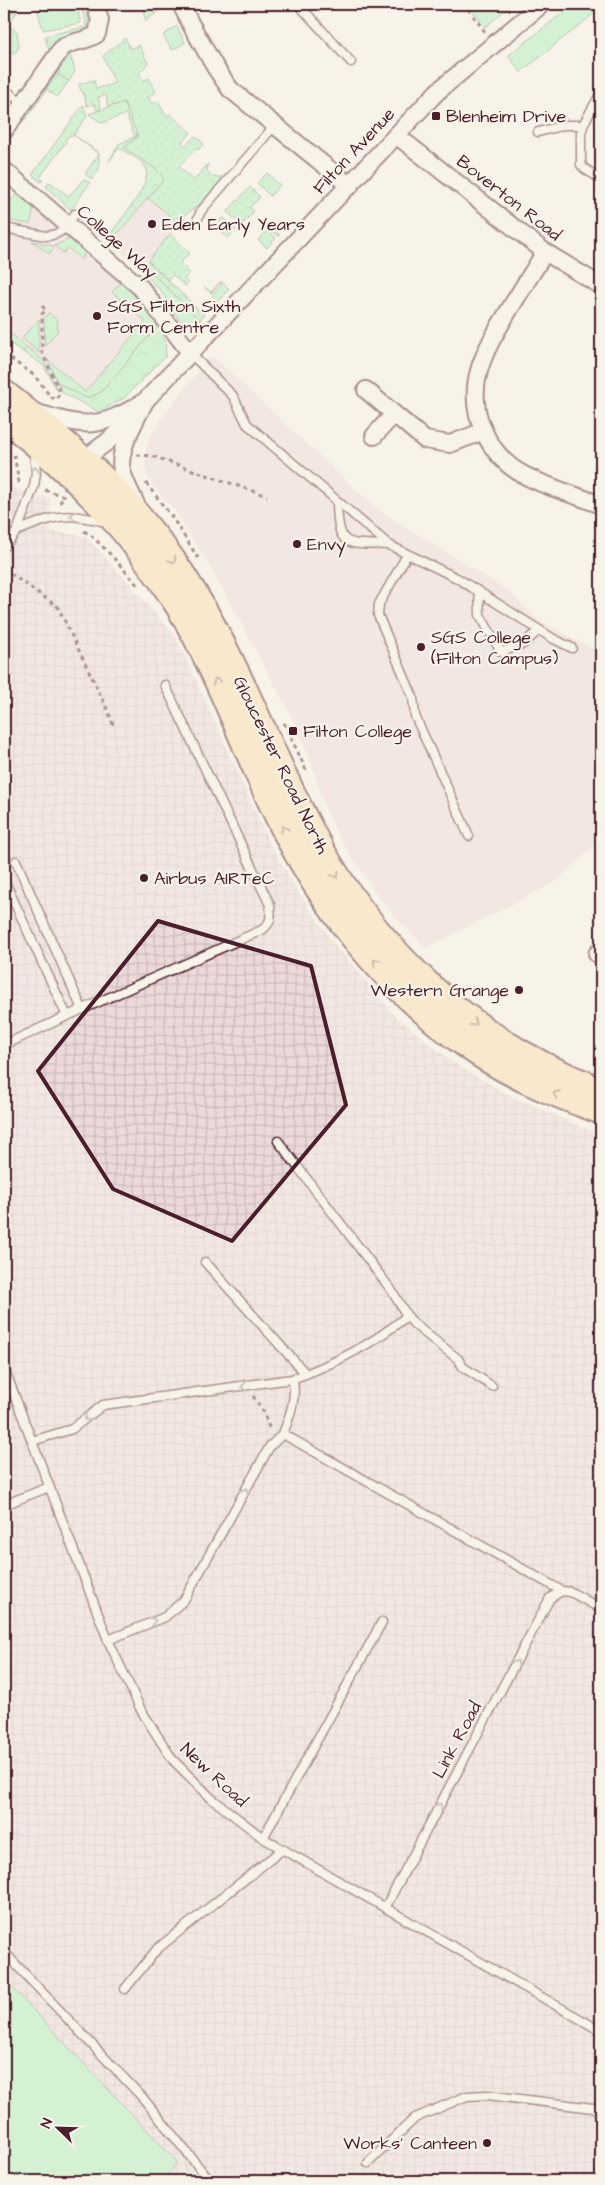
<svg xmlns="http://www.w3.org/2000/svg" width="605" height="2185" font-family="'Architects Daughter',sans-serif">
<defs>
<pattern id="industrial-grid" width="8" height="8" patternUnits="userSpaceOnUse" patternTransform="scale(1.25)"><rect width="8" height="8" fill="#ecdadb"/><path d="M0 4h8M4 0v8" fill="none" stroke="#ccbbbc"/></pattern>
<pattern id="forest-crowns" width="20" height="18" patternUnits="userSpaceOnUse" patternTransform="scale(1.25)"><rect width="20" height="18" fill="#abf0bb"/><path d="M2 6a3 3 0 1 1 6 0M12 15a3 3 0 1 1 6 0" fill="none" stroke="#95cda1"/></pattern>
<pattern id="park-dots" width="8" height="8" patternUnits="userSpaceOnUse" patternTransform="scale(1.25)"><rect width="8" height="8" fill="#abf0bb"/><path d="M2 2h.1M6 6h.1" fill="none" stroke="#95cda1" stroke-width="1.8" stroke-linecap="round"/></pattern>
</defs>
<rect width="100%" height="100%" fill="#f7f3e8"/>
<filter id="ink" filterUnits="userSpaceOnUse"><feTurbulence type="fractalNoise" baseFrequency=".02" numOctaves="2"/><feDisplacementMap in="SourceGraphic" scale="10" xChannelSelector="R" yChannelSelector="G"/><feConvolveMatrix kernelMatrix="1 2 1 2 8 2 1 2 1" color-interpolation-filters="sRGB"/></filter>
<g filter="url(#ink)">
<g fill="#ecdadb">
<path d="M 164,179 L 187,213 L 141,269 L 110,243 Z"/>
<path d="M 18,194 L 133,293 L 150,313 L 165,339 L 166,356 L 124,398 L 99,412 L 56,390 L 43,365 L 4,340 L 4,207 Z"/>
<path d="M 212,356 L 377,509 L 511,593 L 535,618 L 601,653 L 601,839 L 554,883 L 426,948 L 382,902 L 338,836 L 325,807 L 309,757 L 292,717 L 224,591 L 174,509 L 164,500 L 148,478 L 145,467 L 146,447 L 151,435 L 176,398 Z"/>
</g>
<path fill="url(#industrial-grid)" d="M 4,471 L 13,488 L 50,499 L 51,531 L 87,537 L 172,632 L 187,661 L 270,844 L 300,895 L 332,941 L 396,1017 L 455,1064 L 503,1092 L 582,1127 L 601,1134 L 601,2181 L 163,2181 L 177,2162 L 4,1979 Z"/>
<g fill="#abf0bb" stroke="#7a8873">
<path d="M 36,4 L 76,4 L 81,23 L 43,30 Z"/>
<path d="M 80,4 L 85,4 C 95,39 84,26 62,38 C 57,41 54,46 50,50 L 48,48 L 45,36 L 85,27 L 86,22 Z"/>
<path d="M 477,4 L 513,4 L 485,27 L 471,9 Z"/>
<path d="M 574,4 L 601,4 L 601,8 L 521,72 L 508,56 Z"/>
<path d="M 177,26 L 185,43 L 172,50 L 163,35 Z"/>
<path d="M 58,63 L 63,67 L 25,120 L 21,117 Z"/>
<path d="M 124,102 L 138,135 L 135,137 L 126,114 L 102,123 L 89,114 Z"/>
<path d="M 74,135 L 99,153 L 99,169 L 92,179 L 86,175 L 86,172 L 99,154 Z"/>
<path d="M 84,179 L 90,183 L 71,210 L 46,187 L 49,182 L 69,196 Z"/>
<path d="M 18,194 L 34,208 L 30,224 L 4,220 L 4,207 Z"/>
<path d="M 271,227 L 280,235 L 278,236 L 271,231 L 270,233 L 276,238 L 267,248 L 258,240 Z"/>
<path d="M 70,239 L 85,252 L 82,260 L 68,248 L 63,253 L 55,246 L 49,254 L 32,241 L 54,246 Z"/>
<path d="M 144,265 L 200,320 L 200,321 L 186,322 L 179,319 L 161,291 L 141,270 Z"/>
<path d="M 221,281 L 229,289 L 218,301 L 212,295 L 222,284 L 220,283 L 211,293 L 204,287 L 211,292 Z"/>
<path d="M 121,282 L 142,303 L 158,326 L 100,393 L 86,398 L 58,383 L 47,359 L 85,392 L 145,321 L 112,292 Z"/>
<path d="M 49,313 L 57,320 L 58,330 L 45,346 L 44,318 Z"/>
<path d="M 39,319 L 39,353 L 22,338 Z"/>
<path d="M 4,328 L 27,347 L 23,352 L 4,339 Z"/>
<path d="M 4,1979 L 177,2162 L 163,2181 L 4,2181 Z"/>
</g>
<g fill="url(#forest-crowns)" stroke="#7a8873">
<path d="M 70,54 L 75,71 L 69,81 L 57,74 L 62,67 L 58,63 Z"/>
<path d="M 138,135 L 125,148 L 156,169 L 164,179 L 115,237 L 113,237 L 111,233 C 120,220 155,181 145,166 C 140,159 127,153 119,148 L 109,161 L 119,144 Z"/>
<path d="M 148,261 L 204,315 L 200,320 L 144,265 Z"/>
<path d="M 158,326 L 165,339 L 166,356 L 124,398 L 99,412 L 63,393 L 58,383 L 86,398 L 100,393 Z"/>
<path d="M 27,347 L 44,361 L 57,390 L 43,365 L 23,352 Z"/>
</g>
<g fill="url(#park-dots)" stroke="#7a8873">
<path d="M 142,4 L 165,4 L 166,5 L 146,21 L 144,12 L 145,11 Z"/>
<path d="M 11,7 L 17,12 L 8,25 L 17,32 L 19,47 L 14,54 L 4,47 L 4,11 L 7,13 Z"/>
<path d="M 125,38 L 131,49 L 139,45 L 148,63 L 139,73 L 143,81 L 149,78 L 156,92 L 148,97 L 152,104 L 158,101 L 166,116 L 170,114 L 191,133 L 182,142 L 185,146 L 195,136 L 204,144 L 198,150 L 196,148 L 179,167 L 194,180 L 208,164 L 207,171 L 212,177 L 224,177 L 199,205 L 186,214 L 179,223 L 148,198 L 164,179 L 156,169 L 124,148 L 138,136 L 124,102 L 108,107 L 106,95 L 98,97 L 101,109 L 97,111 L 95,104 L 87,106 L 83,91 L 81,91 L 79,84 L 94,80 L 96,89 L 115,83 L 103,56 Z"/>
<path d="M 57,74 L 69,81 L 57,97 L 46,89 Z"/>
<path d="M 83,105 L 87,116 L 73,136 L 69,135 L 65,141 L 66,142 L 40,177 L 43,180 L 41,182 L 32,175 Z"/>
<path d="M 267,173 L 280,185 L 270,196 L 257,183 Z"/>
<path d="M 250,187 L 260,197 L 250,207 L 254,211 L 242,225 L 227,212 Z"/>
<path d="M 223,217 L 236,229 L 228,238 L 215,226 Z"/>
<path d="M 170,234 L 190,253 L 180,263 L 190,273 L 184,279 L 188,283 L 185,286 L 173,275 L 168,280 L 148,261 Z"/>
</g>
<g fill="none" stroke-linecap="round" stroke-linejoin="round">
<defs>
<g id="service">
<path d="M 298,4 L 351,62"/>
<path d="M 4,89 L 23,103"/>
<path d="M 601,93 L 584,123 L 581,133 L 581,165 L 585,169 L 601,179"/>
<path d="M 538,132 L 565,125 L 583,125"/>
<path d="M 198,218 L 201,211 L 275,125"/>
<path d="M 4,228 L 46,236 C 62,235 67,226 75,214"/>
<path d="M 191,354 L 233,396 L 247,424 L 389,545 L 457,578 L 552,638 L 572,648"/>
<path d="M 337,502 C 338,550 346,543 389,545"/>
<path d="M 17,531 C 57,515 64,512 106,522"/>
<path d="M 4,547 L 17,531 L 34,486 L 36,473 L 34,452"/>
<path d="M 407,555 L 379,604 L 378,615 L 413,697 L 415,716 L 469,836"/>
<path d="M 479,591 L 480,615 L 501,652 L 523,644 L 539,630"/>
<path d="M 16,861 L 82,1009"/>
<path d="M 4,880 L 67,1016 L 4,1045"/>
<path d="M 67,1016 L 262,930 C 272,923 271,915 270,905 L 165,685"/>
<path d="M 278,1141 L 392,1291 L 407,1316 L 415,1325 L 458,1359 L 463,1367 L 492,1386"/>
<path d="M 205,1262 L 306,1374"/>
<path d="M 4,1368 L 108,1640 L 141,1710 L 172,1759 L 211,1798 L 263,1838 L 601,2031"/>
<path d="M 292,1379 C 298,1395 289,1418 283,1434 L 562,1591 L 571,1592 L 601,1609"/>
<path d="M 32,1441 L 72,1429 L 103,1405 L 292,1379 C 332,1365 374,1343 407,1316"/>
<path d="M 4,1505 L 49,1487"/>
<path d="M 108,1640 L 165,1617 L 184,1600 L 270,1446 L 283,1434"/>
<path d="M 263,1838 L 382,1622"/>
<path d="M 385,1908 L 550,1598 L 562,1591"/>
<path d="M 4,1952 L 142,2097 L 210,2181"/>
<path d="M 125,1989 L 157,1949 L 283,1849"/>
<path d="M 368,2163 L 415,2118 L 467,2096 L 487,2095 L 601,2109"/>
</g>
<g id="minor">
<path d="M 181,4 L 190,23 L 215,67 L 230,89 L 350,186"/>
<path d="M 4,131 L 62,48 C 72,40 87,42 97,34 L 100,20 L 95,4"/>
<path d="M 396,135 L 545,252 L 601,286"/>
<path d="M 4,170 L 141,288 L 191,354"/>
<path d="M 545,252 C 533,271 521,291 509,310 C 485,350 462,387 485,434 C 492,448 503,462 517,471 C 539,485 576,495 601,505"/>
<path d="M 366,390 L 425,440 L 450,444 L 484,431"/>
<path d="M 34,412 C 86,427 96,431 145,401 L 437,92 L 542,4"/>
<path d="M 374,436 L 394,414"/>
<path d="M 76,465 L 107,442 L 132,419"/>
<path d="M 137,506 C 132,495 125,483 122,471 C 117,449 136,421 145,401"/>
<path d="M 597,954 L 601,950"/>
</g>
<g id="primary">
<path d="M 4,393 C 72,447 134,500 182,574 C 232,650 264,738 305,819 C 366,943 471,1043 601,1090"/>
<path d="M 4,418 C 74,473 132,531 179,607 C 220,675 245,751 280,821 C 322,907 385,986 462,1042 C 503,1073 553,1094 601,1111"/>
</g>
</defs>
<use href="#service" stroke="#4a1f2b" stroke-width="11"/>
<use href="#minor" stroke="#4a1f2b" stroke-width="20"/>
<use href="#primary" stroke="#4a1f2b" stroke-width="29"/>
<g stroke="#4a1f2b" stroke-width="3" stroke-dasharray="4 4" stroke-linecap="butt">
<path d="M 474,4 L 468,9 L 486,33"/>
<path d="M 42,306 L 46,310 L 42,314 L 42,352 L 60,392 L 56,400"/>
<path d="M 4,354 L 35,376 L 50,396 L 57,401"/>
<path d="M 14,455 L 19,482 L 22,483"/>
<path d="M 137,455 L 152,456 L 267,496"/>
<path d="M 146,483 L 172,517 L 198,558"/>
<path d="M 45,490 L 64,496 L 58,506"/>
<path d="M 84,531 L 92,536 L 113,557 L 139,587"/>
<path d="M 4,569 L 58,607 L 108,711 L 114,727"/>
<path d="M 284,723 L 307,772"/>
<path d="M 253,1396 L 263,1411 L 270,1430"/>
</g>
<use href="#service" stroke="#f7f3e8" stroke-width="8"/>
<use href="#minor" stroke="#f7f3e8" stroke-width="16"/>
<use href="#primary" stroke="#faddab" stroke-width="25"/>
</g>
<defs><path id="oneway-chevron" d="M-2-3.5L2.5 0L-2 3.5" fill="none" stroke-width="1.6" stroke-linecap="round" stroke-linejoin="round" transform="scale(1.25)"/></defs>
<g stroke="#a0898a">
<use href="#oneway-chevron" transform="translate(35 470) rotate(-90)"/>
<use href="#oneway-chevron" transform="translate(73 516) rotate(-178)"/>
<use href="#oneway-chevron" transform="translate(244 1387) rotate(172)"/>
<use href="#oneway-chevron" transform="translate(87 1418) rotate(142)"/>
<use href="#oneway-chevron" transform="translate(245 1491) rotate(-61)"/>
<use href="#oneway-chevron" transform="translate(153 1621) rotate(-22)"/>
<use href="#oneway-chevron" transform="translate(516 1663) rotate(-62)"/>
<use href="#oneway-chevron" transform="translate(439 1806) rotate(-62)"/>
</g>
<g stroke="#a27e6b">
<use href="#oneway-chevron" transform="translate(173 560) rotate(55)"/>
<use href="#oneway-chevron" transform="translate(216 681) rotate(-114)"/>
<use href="#oneway-chevron" transform="translate(284 829) rotate(-117)"/>
<use href="#oneway-chevron" transform="translate(336 875) rotate(59)"/>
<use href="#oneway-chevron" transform="translate(376 962) rotate(-133)"/>
<use href="#oneway-chevron" transform="translate(474 1023) rotate(36)"/>
<use href="#oneway-chevron" transform="translate(556 1094) rotate(-156)"/>
</g>
</g>
<path d="M0 0H605V2185H0ZM 158,921 L 311,966 L 346,1105 L 232,1241 L 113,1189 L 38,1071 Z" fill="#f7f3e8" fill-opacity=".55" fill-rule="evenodd"/>
<path fill="none" stroke="#4a1f2b" stroke-width="4" stroke-linejoin="round" d="M 158,921 L 311,966 L 346,1105 L 232,1241 L 113,1189 L 38,1071 Z"/>
<g fill="#4a1f2b" stroke="#f7f3e8" stroke-width="2">
<rect x="431" y="111" width="10" height="10" rx="2.5"/>
<circle cx="152" cy="224" r="5"/>
<circle cx="97" cy="316" r="5"/>
<circle cx="297" cy="544" r="5"/>
<circle cx="421" cy="647" r="5"/>
<rect x="288" y="726" width="10" height="10" rx="2.5"/>
<circle cx="144" cy="878" r="5"/>
<circle cx="519" cy="990" r="5"/>
<circle cx="487" cy="2143" r="5"/>
</g>
<g text-anchor="middle" dominant-baseline="central" stroke-width="4.5" stroke-linejoin="round" paint-order="stroke">
<g font-size="18" fill="#4a1f2b" stroke="#f7f3e8" text-anchor="start">
<text x="446" y="116">Blenheim Drive</text>
<text x="162" y="224">Eden Early Years</text>
<text x="107" y="306">SGS Filton Sixth<tspan x="107" dy="21">Form Centre</tspan></text>
<text x="307" y="544">Envy</text>
<text x="431" y="637">SGS College<tspan x="431" dy="21">(Filton Campus)</tspan></text>
<text x="303" y="731">Filton College</text>
<text x="154" y="878">Airbus AIRTeC</text>
<text x="509" y="990" text-anchor="end">Western Grange</text>
<text x="477" y="2143" text-anchor="end">Works' Canteen</text>
</g>
<g font-size="18" fill="#4a1f2b" stroke="#f7f3e8">
<text transform="translate(354 151) rotate(-47)">Filton Avenue</text>
<text transform="translate(509 198) rotate(38)">Boverton Road</text>
<text transform="translate(117 242) rotate(42)">College Way</text>
<text transform="translate(281 765) rotate(64)">Gloucester Road North</text>
<text transform="translate(457 1740) rotate(-62)">Link Road</text>
<text transform="translate(214 1775) rotate(43)">New Road</text>
</g>
</g>
<rect width="605" height="2185" fill="none" stroke="#f7f3e8" stroke-width="20"/>
<rect x="10" y="10" width="585" height="2165" fill="none" stroke="#4a1f2b" stroke-width="2" filter="url(#ink)"/>
<g transform="translate(58 2128) rotate(293)" stroke="#f7f3e8" stroke-width="4" paint-order="stroke">
<path d="M0-4L9 19L0 12L-9 19Z" fill="#4a1f2b"/>
<text y="-8" font-size="14" font-weight="bold" text-anchor="middle" fill="#4a1f2b">N</text>
</g>
</svg>
